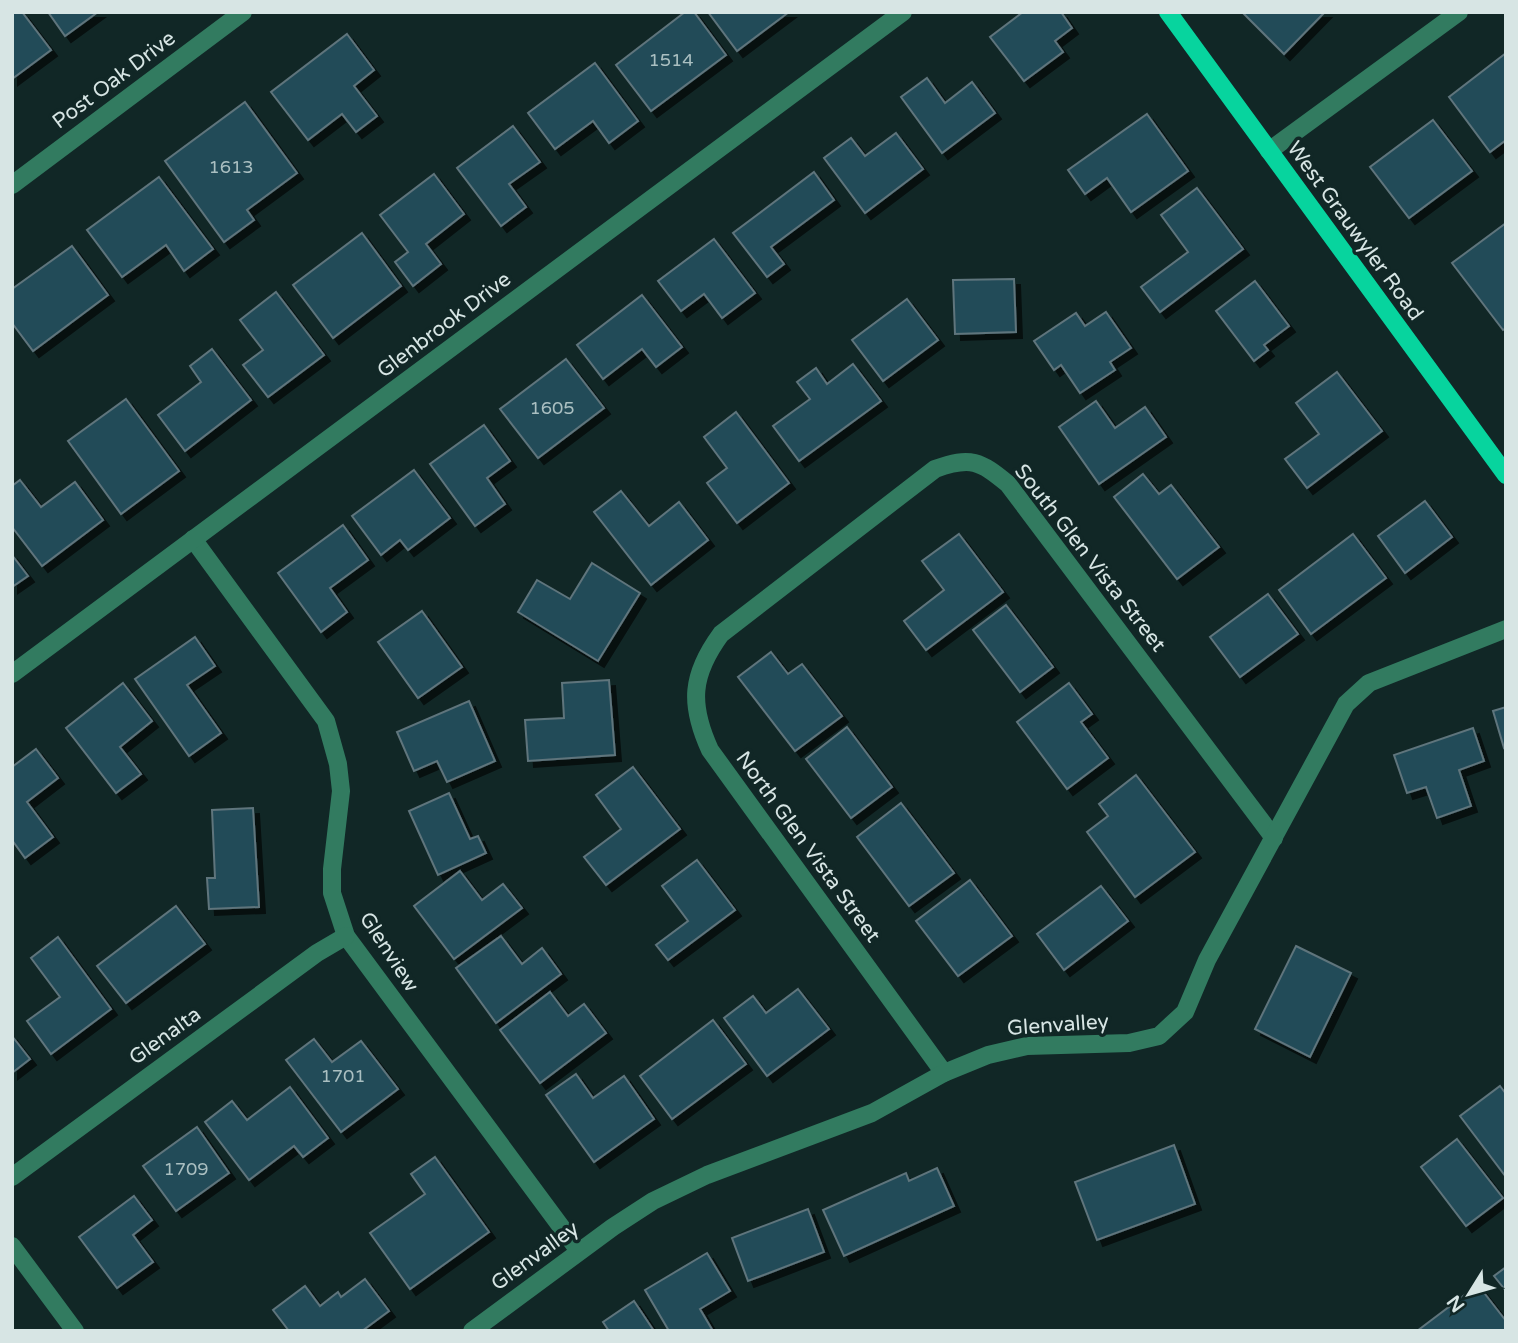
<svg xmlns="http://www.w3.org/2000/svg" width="1518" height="1343" font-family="'Varela Round',sans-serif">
<defs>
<filter id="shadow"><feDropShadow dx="6" dy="6" stdDeviation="0" flood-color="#0009"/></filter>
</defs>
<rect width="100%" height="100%" fill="#112726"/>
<g fill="#234c59" stroke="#5f747c" stroke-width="2" filter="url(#shadow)">
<path d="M 12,12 L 22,12 L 51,50 L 12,79 Z"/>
<path d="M 48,12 L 98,12 L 65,36 Z"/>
<path d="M 685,12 L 694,12 L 726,55 L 651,111 L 616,65 Z"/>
<path d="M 708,12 L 789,12 L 737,51 Z"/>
<path d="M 1023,12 L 1061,12 L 1072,28 L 1055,41 L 1063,52 L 1024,81 L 990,37 Z"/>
<path d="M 1242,12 L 1325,12 L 1284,54 Z"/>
<path d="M 347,34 L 374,70 L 354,86 L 377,116 L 356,132 L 342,114 L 308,140 L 271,92 Z"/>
<path d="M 1506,53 L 1506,140 L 1490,152 L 1449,97 Z"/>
<path d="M 595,63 L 638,121 L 609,143 L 593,121 L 555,149 L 528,113 Z"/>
<path d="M 927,78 L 945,103 L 972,82 L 995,113 L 942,153 L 901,97 Z"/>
<path d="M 245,102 L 297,173 L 247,210 L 254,220 L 224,242 L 165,161 Z"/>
<path d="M 1147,114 L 1188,171 L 1131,212 L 1107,178 L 1085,194 L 1068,170 Z"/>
<path d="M 1433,120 L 1472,171 L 1409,218 L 1370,167 Z"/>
<path d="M 513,126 L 540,162 L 509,184 L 526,207 L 501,226 L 457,168 Z"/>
<path d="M 896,133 L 923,169 L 865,213 L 824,158 L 851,138 L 865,156 Z"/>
<path d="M 814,172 L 834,200 L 771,247 L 784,264 L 767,277 L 733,233 Z"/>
<path d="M 434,174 L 464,214 L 426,244 L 441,264 L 413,286 L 395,262 L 408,252 L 380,215 Z"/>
<path d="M 159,177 L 213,249 L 184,271 L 166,245 L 122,277 L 87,230 Z"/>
<path d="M 1197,188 L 1243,249 L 1160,312 L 1141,287 L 1188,252 L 1161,215 Z"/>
<path d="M 1506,223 L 1506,328 L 1503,330 L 1452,263 Z"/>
<path d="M 362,233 L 401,286 L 333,338 L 293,285 Z"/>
<path d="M 714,239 L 755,293 L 722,318 L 704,294 L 681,311 L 658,281 Z"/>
<path d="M 72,246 L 108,295 L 33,351 L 12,323 L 12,289 Z"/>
<path d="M 1014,279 L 1016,332 L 955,334 L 953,280 Z"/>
<path d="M 1255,281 L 1289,326 L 1264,345 L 1268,350 L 1254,361 L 1216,311 Z"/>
<path d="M 276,292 L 324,355 L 268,397 L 243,365 L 263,350 L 240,320 Z"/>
<path d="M 642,295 L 682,347 L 656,367 L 642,349 L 603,379 L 577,345 Z"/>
<path d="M 907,299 L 938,340 L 883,381 L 852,340 Z"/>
<path d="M 1106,312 L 1131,348 L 1110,362 L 1115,370 L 1080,393 L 1061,365 L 1054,370 L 1034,341 L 1076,313 L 1085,326 Z"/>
<path d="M 212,349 L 251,400 L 185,451 L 158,415 L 201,382 L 190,366 Z"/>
<path d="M 566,359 L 604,408 L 538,458 L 500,409 Z"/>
<path d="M 853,364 L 881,401 L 799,461 L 773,426 L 810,399 L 797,382 L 816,368 L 827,384 Z"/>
<path d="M 1337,372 L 1382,431 L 1307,488 L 1285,459 L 1319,434 L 1296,403 Z"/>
<path d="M 126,399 L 179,471 L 121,514 L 68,441 Z"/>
<path d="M 1096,401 L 1115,428 L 1145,407 L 1166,437 L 1099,484 L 1059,427 Z"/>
<path d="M 736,412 L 789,483 L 737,523 L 707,483 L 727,468 L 704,437 Z"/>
<path d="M 484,425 L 510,461 L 487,478 L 505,504 L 475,526 L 430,464 Z"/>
<path d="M 414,470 L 450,518 L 408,550 L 400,540 L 381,555 L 352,516 Z"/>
<path d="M 1143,474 L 1159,494 L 1171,485 L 1219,547 L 1177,579 L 1114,497 Z"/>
<path d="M 20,480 L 41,507 L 75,482 L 103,520 L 42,566 L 12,527 L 12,486 Z"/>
<path d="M 621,491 L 649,526 L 679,502 L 708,540 L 651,585 L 594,512 Z"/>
<path d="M 1425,501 L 1452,537 L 1405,573 L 1378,536 Z"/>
<path d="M 343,525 L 368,560 L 330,588 L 347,612 L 321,632 L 278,573 Z"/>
<path d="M 959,534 L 1003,592 L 926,650 L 904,621 L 944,590 L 922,561 Z"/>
<path d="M 1353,534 L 1386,578 L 1311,634 L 1279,590 Z"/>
<path d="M 12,555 L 28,576 L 12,587 Z"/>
<path d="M 592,563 L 640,593 L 598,661 L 518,612 L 537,580 L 570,599 Z"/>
<path d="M 1268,594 L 1298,634 L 1240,677 L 1210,637 Z"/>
<path d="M 1006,605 L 1053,667 L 1020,692 L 973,630 Z"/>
<path d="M 422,611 L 462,667 L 418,698 L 378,642 Z"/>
<path d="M 195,637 L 215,666 L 187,685 L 221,733 L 189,756 L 135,679 Z"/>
<path d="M 771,652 L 788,674 L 802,664 L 842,716 L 795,751 L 738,677 Z"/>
<path d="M 609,680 L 615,755 L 528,761 L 525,720 L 564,718 L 562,683 Z"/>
<path d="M 123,683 L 152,721 L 120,747 L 141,774 L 116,793 L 66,728 Z"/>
<path d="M 1069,683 L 1092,714 L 1081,722 L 1108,758 L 1067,789 L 1017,722 Z"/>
<path d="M 469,701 L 495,761 L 447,782 L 437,761 L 414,771 L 397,732 Z"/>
<path d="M 1506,707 L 1506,747 L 1504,748 L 1493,711 Z"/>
<path d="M 847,727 L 892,787 L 851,818 L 806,759 Z"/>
<path d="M 1473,728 L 1484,761 L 1459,770 L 1471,806 L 1437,818 L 1426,787 L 1407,793 L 1394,755 Z"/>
<path d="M 36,749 L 58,778 L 27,802 L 53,837 L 25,858 L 12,840 L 12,767 Z"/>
<path d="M 633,767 L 680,829 L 606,885 L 584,857 L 621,829 L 596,795 Z"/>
<path d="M 1136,775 L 1195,852 L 1135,897 L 1087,832 L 1108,816 L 1099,804 Z"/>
<path d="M 449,793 L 470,839 L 478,836 L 486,853 L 438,875 L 409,811 Z"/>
<path d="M 901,803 L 954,873 L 909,906 L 857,837 Z"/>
<path d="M 253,808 L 259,907 L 209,909 L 207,878 L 215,878 L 212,810 Z"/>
<path d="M 697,860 L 735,910 L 668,960 L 656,945 L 688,921 L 662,886 Z"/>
<path d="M 460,871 L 482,900 L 503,884 L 522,908 L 454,959 L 414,906 Z"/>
<path d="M 970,880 L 1012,936 L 958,976 L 916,921 Z"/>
<path d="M 1101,886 L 1128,921 L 1064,970 L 1037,934 Z"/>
<path d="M 176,906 L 205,944 L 126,1003 L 97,966 Z"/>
<path d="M 501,936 L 522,964 L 542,948 L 561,974 L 496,1023 L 456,968 Z"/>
<path d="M 58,937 L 111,1009 L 51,1054 L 27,1021 L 60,997 L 31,958 Z"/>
<path d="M 1296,946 L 1351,973 L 1310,1057 L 1255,1029 Z"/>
<path d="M 798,989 L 829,1029 L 767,1076 L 724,1018 L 753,996 L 766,1013 Z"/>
<path d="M 550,992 L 568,1016 L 584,1004 L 606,1033 L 540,1083 L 500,1030 Z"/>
<path d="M 713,1020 L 746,1064 L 672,1119 L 640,1076 Z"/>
<path d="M 12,1036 L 30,1059 L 12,1073 Z"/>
<path d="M 314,1039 L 332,1062 L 361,1041 L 398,1089 L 341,1132 L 286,1060 Z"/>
<path d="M 576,1074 L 593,1098 L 624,1076 L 654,1119 L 594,1162 L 546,1095 Z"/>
<path d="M 1500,1086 L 1506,1094 L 1506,1177 L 1460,1116 Z"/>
<path d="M 290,1087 L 328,1138 L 303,1157 L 294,1146 L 249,1180 L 205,1122 L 232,1101 L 247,1120 Z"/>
<path d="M 197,1127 L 229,1173 L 176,1211 L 143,1166 Z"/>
<path d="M 1457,1139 L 1503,1198 L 1466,1226 L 1421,1167 Z"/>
<path d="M 1174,1145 L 1195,1204 L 1097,1240 L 1075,1182 Z"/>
<path d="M 435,1157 L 489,1232 L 410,1289 L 370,1233 L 425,1194 L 411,1174 Z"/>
<path d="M 937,1168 L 954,1206 L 844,1256 L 823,1210 L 906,1173 L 909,1181 Z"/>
<path d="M 134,1196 L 152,1220 L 133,1235 L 153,1262 L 117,1288 L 79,1237 Z"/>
<path d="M 808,1209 L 824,1252 L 748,1281 L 732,1238 Z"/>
<path d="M 707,1253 L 730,1291 L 700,1309 L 713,1331 L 669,1331 L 645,1290 Z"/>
<path d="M 1506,1267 L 1506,1291 L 1494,1276 Z"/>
<path d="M 365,1279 L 389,1311 L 362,1331 L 289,1331 L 273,1310 L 305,1286 L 320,1306 L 338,1292 L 341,1297 Z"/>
<path d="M 1478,1285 L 1506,1321 L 1506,1331 L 1417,1331 Z"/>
<path d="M 634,1301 L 654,1331 L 609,1331 L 603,1322 Z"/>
</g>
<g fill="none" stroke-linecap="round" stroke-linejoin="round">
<g stroke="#327b60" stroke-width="18">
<path d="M 1269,151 L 1459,12"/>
<path d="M 12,185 L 243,12"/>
<path d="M 193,539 L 326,721 L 338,764 L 341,791 L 332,869 L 332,893 L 346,936 L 579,1251"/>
<path d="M 12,674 L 903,12"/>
<path d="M 944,1073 L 710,750 C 689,704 691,675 721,634 L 935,469 C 971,456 980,461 1008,484 L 1274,838"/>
<path d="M 12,1177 L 317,953 L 346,936"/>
<path d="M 12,1246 L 75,1331"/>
<path d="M 472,1331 L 613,1227 L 653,1201 L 707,1175 L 872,1113 L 944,1073 L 988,1055 L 1027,1046 L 1129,1043 L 1159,1036 L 1185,1012 L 1207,960 L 1346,704 L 1369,683 L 1506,629"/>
</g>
<path stroke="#07d49e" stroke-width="18" d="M 1168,12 L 1506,475"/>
</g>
<g text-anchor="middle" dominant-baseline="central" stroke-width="7" stroke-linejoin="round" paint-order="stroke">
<g font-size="18" fill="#aabfc1">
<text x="671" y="60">1514</text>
<text x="231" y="167">1613</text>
<text x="552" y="408">1605</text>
<text x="343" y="1076">1701</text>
<text x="186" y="1169">1709</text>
</g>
<g font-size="21" fill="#d7e5e4" stroke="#112726">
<text transform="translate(114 80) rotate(-37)">Post Oak Drive</text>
<text transform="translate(1355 231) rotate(54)">West Grauwyler Road</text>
<text transform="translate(444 325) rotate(-37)">Glenbrook Drive</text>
<text transform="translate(1090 558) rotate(52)">South Glen Vista Street</text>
<text transform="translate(808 847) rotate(54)">North Glen Vista Street</text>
<text transform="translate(389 952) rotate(57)">Glenview</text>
<text transform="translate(1058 1025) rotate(-4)">Glenvalley</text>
<text transform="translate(165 1036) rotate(-36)">Glenalta</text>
<text transform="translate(535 1256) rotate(-36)">Glenvalley</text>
</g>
</g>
<rect width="1518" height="1343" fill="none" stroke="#d7e5e4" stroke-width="28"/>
<g transform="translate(1469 1294) rotate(233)" stroke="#112726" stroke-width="5" paint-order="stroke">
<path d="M0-5L12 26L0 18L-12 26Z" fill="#d7e5e4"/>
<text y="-10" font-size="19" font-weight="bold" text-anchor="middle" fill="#d7e5e4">N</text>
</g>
</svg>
